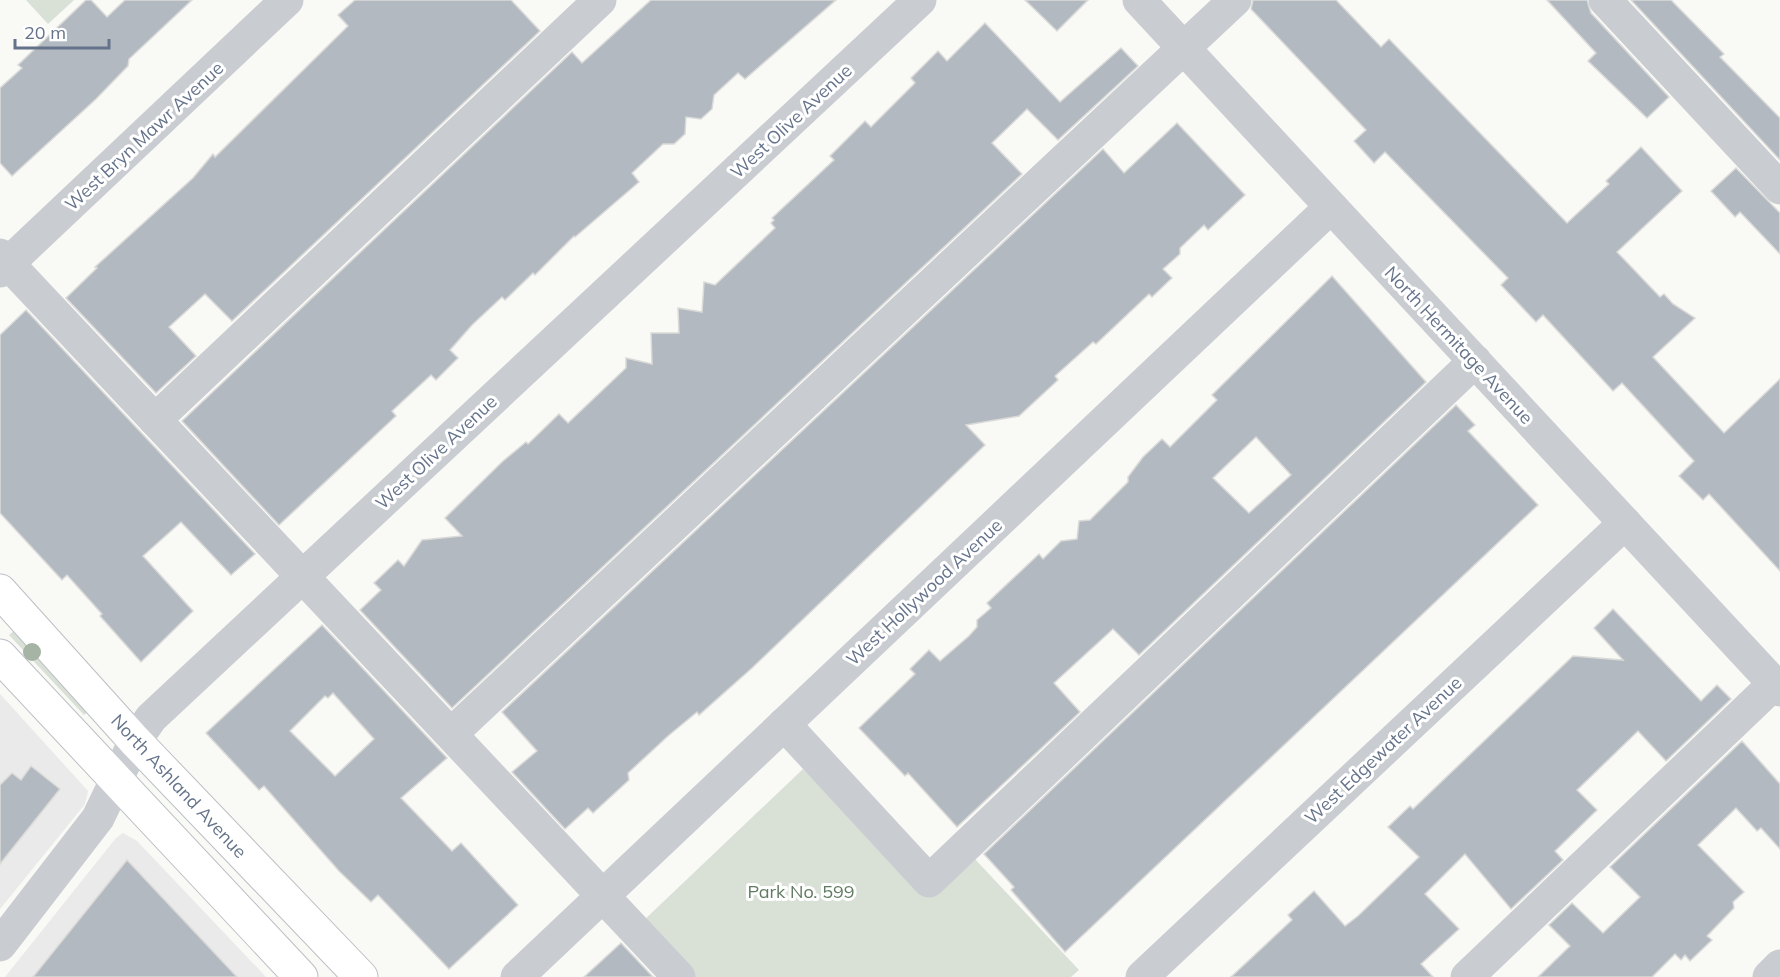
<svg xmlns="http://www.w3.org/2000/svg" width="1780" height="977" font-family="Mulish,sans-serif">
<rect width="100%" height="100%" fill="#f9f9f6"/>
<g fill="#e9eae9">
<path d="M 0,694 L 88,791 L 85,804 L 0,909 Z"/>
<path d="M 123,833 L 137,841 L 266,977 L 5,977 L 116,838 Z"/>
</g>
<g fill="#d9e1d7">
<path d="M 26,0 L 74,0 L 48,24 Z"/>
<path d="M 16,629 L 92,708 L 84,715 L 9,635 Z"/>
<path d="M 803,769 L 929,897 L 974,858 L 1079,970 L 1071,977 L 693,977 L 642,922 Z"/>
</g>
<g fill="#b3b9c1" stroke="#dadbd8" stroke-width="1.5" fill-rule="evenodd">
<path d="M 86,0 L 91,0 L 107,17 L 125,0 L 192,0 L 129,59 L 128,66 L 96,99 L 12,176 L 0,163 L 0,88 L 22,68 L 18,65 Z"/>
<path d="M 355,0 L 511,0 L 540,31 L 232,321 L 205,294 L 169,327 L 196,356 L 156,393 L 66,298 L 97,268 L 95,267 L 193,178 L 213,154 L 215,157 L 348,26 L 338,15 Z"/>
<path d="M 651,0 L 836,0 L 745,79 L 738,73 L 714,95 L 712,109 L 701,119 L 686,117 L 685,134 L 674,144 L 663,144 L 632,173 L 639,182 L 575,237 L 574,236 L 535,275 L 533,273 L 505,300 L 502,297 L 472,325 L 450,350 L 458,358 L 436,380 L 431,375 L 392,411 L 396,416 L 279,525 L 182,421 L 572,52 L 582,63 Z"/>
<path d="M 1025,0 L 1088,0 L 1057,31 Z"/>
<path d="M 1253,0 L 1336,0 L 1381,47 L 1389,39 L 1567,223 L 1609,184 L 1606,181 L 1641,147 L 1682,191 L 1617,252 L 1660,297 L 1664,294 L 1673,304 L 1695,318 L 1653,357 L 1724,433 L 1780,379 L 1780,571 L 1709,494 L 1703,500 L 1679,476 L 1694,461 L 1622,383 L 1613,391 L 1543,315 L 1536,322 L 1501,285 L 1508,278 L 1385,152 L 1374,163 L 1354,141 L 1366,130 L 1251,9 Z"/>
<path d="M 1547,0 L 1587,0 L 1591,13 L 1669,97 L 1647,118 L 1588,61 L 1596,53 Z"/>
<path d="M 1631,0 L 1671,0 L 1724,54 L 1720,57 L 1780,118 L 1780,160 Z"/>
<path d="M 985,23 L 1060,102 L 1121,48 L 1138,66 L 1058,140 L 1027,109 L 992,143 L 1022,174 L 452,708 L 360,610 L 381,590 L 374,583 L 398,560 L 404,566 L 422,540 L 462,536 L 445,518 L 502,462 L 526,442 L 528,444 L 559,414 L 568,423 L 626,368 L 626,358 L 652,364 L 651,333 L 679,333 L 678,308 L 702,312 L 704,282 L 715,285 L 775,228 L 771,223 L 774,220 L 772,218 L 834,160 L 830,156 L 865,121 L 871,127 L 915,83 L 911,78 L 938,51 L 947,61 Z"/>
<path d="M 1177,123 L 1245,195 L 1208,230 L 1204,225 L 1180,248 L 1180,254 L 1163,269 L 1172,278 L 1152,297 L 1149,294 L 1096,344 L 1093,342 L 1055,376 L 1058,380 L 1019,416 L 966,425 L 985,445 L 752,668 L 699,715 L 697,712 L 668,736 L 628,773 L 629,780 L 593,813 L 588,808 L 565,829 L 512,772 L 537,751 L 502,712 L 1103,149 L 1124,173 Z"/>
<path d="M 1736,168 L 1780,213 L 1780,254 L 1740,212 L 1735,217 L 1711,191 Z"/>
<path d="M 1332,276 L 1426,382 L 1139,655 L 1113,629 L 1054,683 L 1080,712 L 957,827 L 908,773 L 905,776 L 859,728 L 915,674 L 910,669 L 929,650 L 940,661 L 969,636 L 977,627 L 977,620 L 991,608 L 987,603 L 1039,554 L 1043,559 L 1061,541 L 1077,539 L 1079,521 L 1090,520 L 1128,482 L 1128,477 L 1143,457 L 1162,439 L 1170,447 L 1217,400 L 1212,395 ZM 1256,437 L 1291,475 L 1249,513 L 1213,478 Z"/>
<path d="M 26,310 L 255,554 L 231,575 L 181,522 L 143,556 L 193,611 L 141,662 L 100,616 L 102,614 L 67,575 L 62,580 L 0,513 L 0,335 Z"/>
<path d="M 1456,405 L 1475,425 L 1468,431 L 1538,505 L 1065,952 L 1011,890 L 1014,887 L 984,854 Z"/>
<path d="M 1613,609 L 1701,701 L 1717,685 L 1731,699 L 1666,761 L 1638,731 L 1577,790 L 1597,810 L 1555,851 L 1563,860 L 1511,909 L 1465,854 L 1425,894 L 1459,929 L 1421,964 L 1433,977 L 1231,977 L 1292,920 L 1288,915 L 1314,891 L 1345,926 L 1358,916 L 1419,857 L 1388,827 L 1410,806 L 1413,809 L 1573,656 L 1623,660 L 1594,628 Z"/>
<path d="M 322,625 L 447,758 L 401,798 L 452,851 L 461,843 L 518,905 L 449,969 L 378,895 L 371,902 L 339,871 L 264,786 L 259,790 L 206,733 ZM 333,693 L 374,739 L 335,776 L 290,731 L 325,696 L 328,698 Z"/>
<path d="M 1742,741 L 1780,784 L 1780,849 L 1761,828 L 1757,831 L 1736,808 L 1698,845 L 1744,892 L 1733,902 L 1734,908 L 1707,936 L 1712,940 L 1690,961 L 1685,955 L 1681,960 L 1675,954 L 1652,977 L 1538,977 L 1570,946 L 1549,925 L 1572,903 L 1603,933 L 1640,897 L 1610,867 Z"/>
<path d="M 31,766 L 60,789 L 0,864 L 0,785 L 12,773 L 21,780 Z"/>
<path d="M 127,860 L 237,977 L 33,977 Z"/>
<path d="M 621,943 L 653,977 L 584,977 Z"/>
</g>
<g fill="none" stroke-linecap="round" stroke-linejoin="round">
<defs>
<g id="major">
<path d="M 0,591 L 135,741 L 361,977"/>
<path d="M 0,656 L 301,977"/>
</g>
</defs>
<use href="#major" stroke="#bcbfc4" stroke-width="35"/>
<g stroke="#c9ccd0" stroke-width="33">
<path d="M 1139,0 L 1780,690"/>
<path d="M 1605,0 L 1780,188"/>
<path d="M 0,255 L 679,977"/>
<path d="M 0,271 L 287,0"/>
<path d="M 155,420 L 600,0"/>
<path d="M 784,724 L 929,881 L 1475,361"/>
<path d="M 451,734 L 1235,0"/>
<path d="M 0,945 L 98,818 L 135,741 L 151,718 L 920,0"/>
<path d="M 517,977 L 1331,207"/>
<path d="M 1142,977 L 1625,523"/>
<path d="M 1467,977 L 1774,684"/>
<path d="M 1769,977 L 1780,966"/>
</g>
<use href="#major" stroke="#fff" stroke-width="33"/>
</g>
<circle fill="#a5b4a4" cx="32" cy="652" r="9"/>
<g text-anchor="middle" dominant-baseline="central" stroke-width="6" stroke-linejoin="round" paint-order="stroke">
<g font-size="18" fill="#65738a" stroke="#fff">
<text transform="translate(791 121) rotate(-43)">West Olive Avenue</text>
<text transform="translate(144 136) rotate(-43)">West Bryn Mawr Avenue</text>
<text transform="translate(1459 345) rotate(47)">North Hermitage Avenue</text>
<text transform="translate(436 452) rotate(-43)">West Olive Avenue</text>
<text transform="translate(924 592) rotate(-43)">West Hollywood Avenue</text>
<text transform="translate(1383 750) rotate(-43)">West Edgewater Avenue</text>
<text transform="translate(179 786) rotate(47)">North Ashland Avenue</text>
</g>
<g font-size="18" fill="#617b61" stroke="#fff">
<text x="801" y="891">Park No. 599</text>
</g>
</g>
<path d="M15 39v9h94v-9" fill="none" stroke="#65738a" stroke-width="3"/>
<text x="24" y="39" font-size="18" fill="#65738a" stroke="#ffffff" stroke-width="4.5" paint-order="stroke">20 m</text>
</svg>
